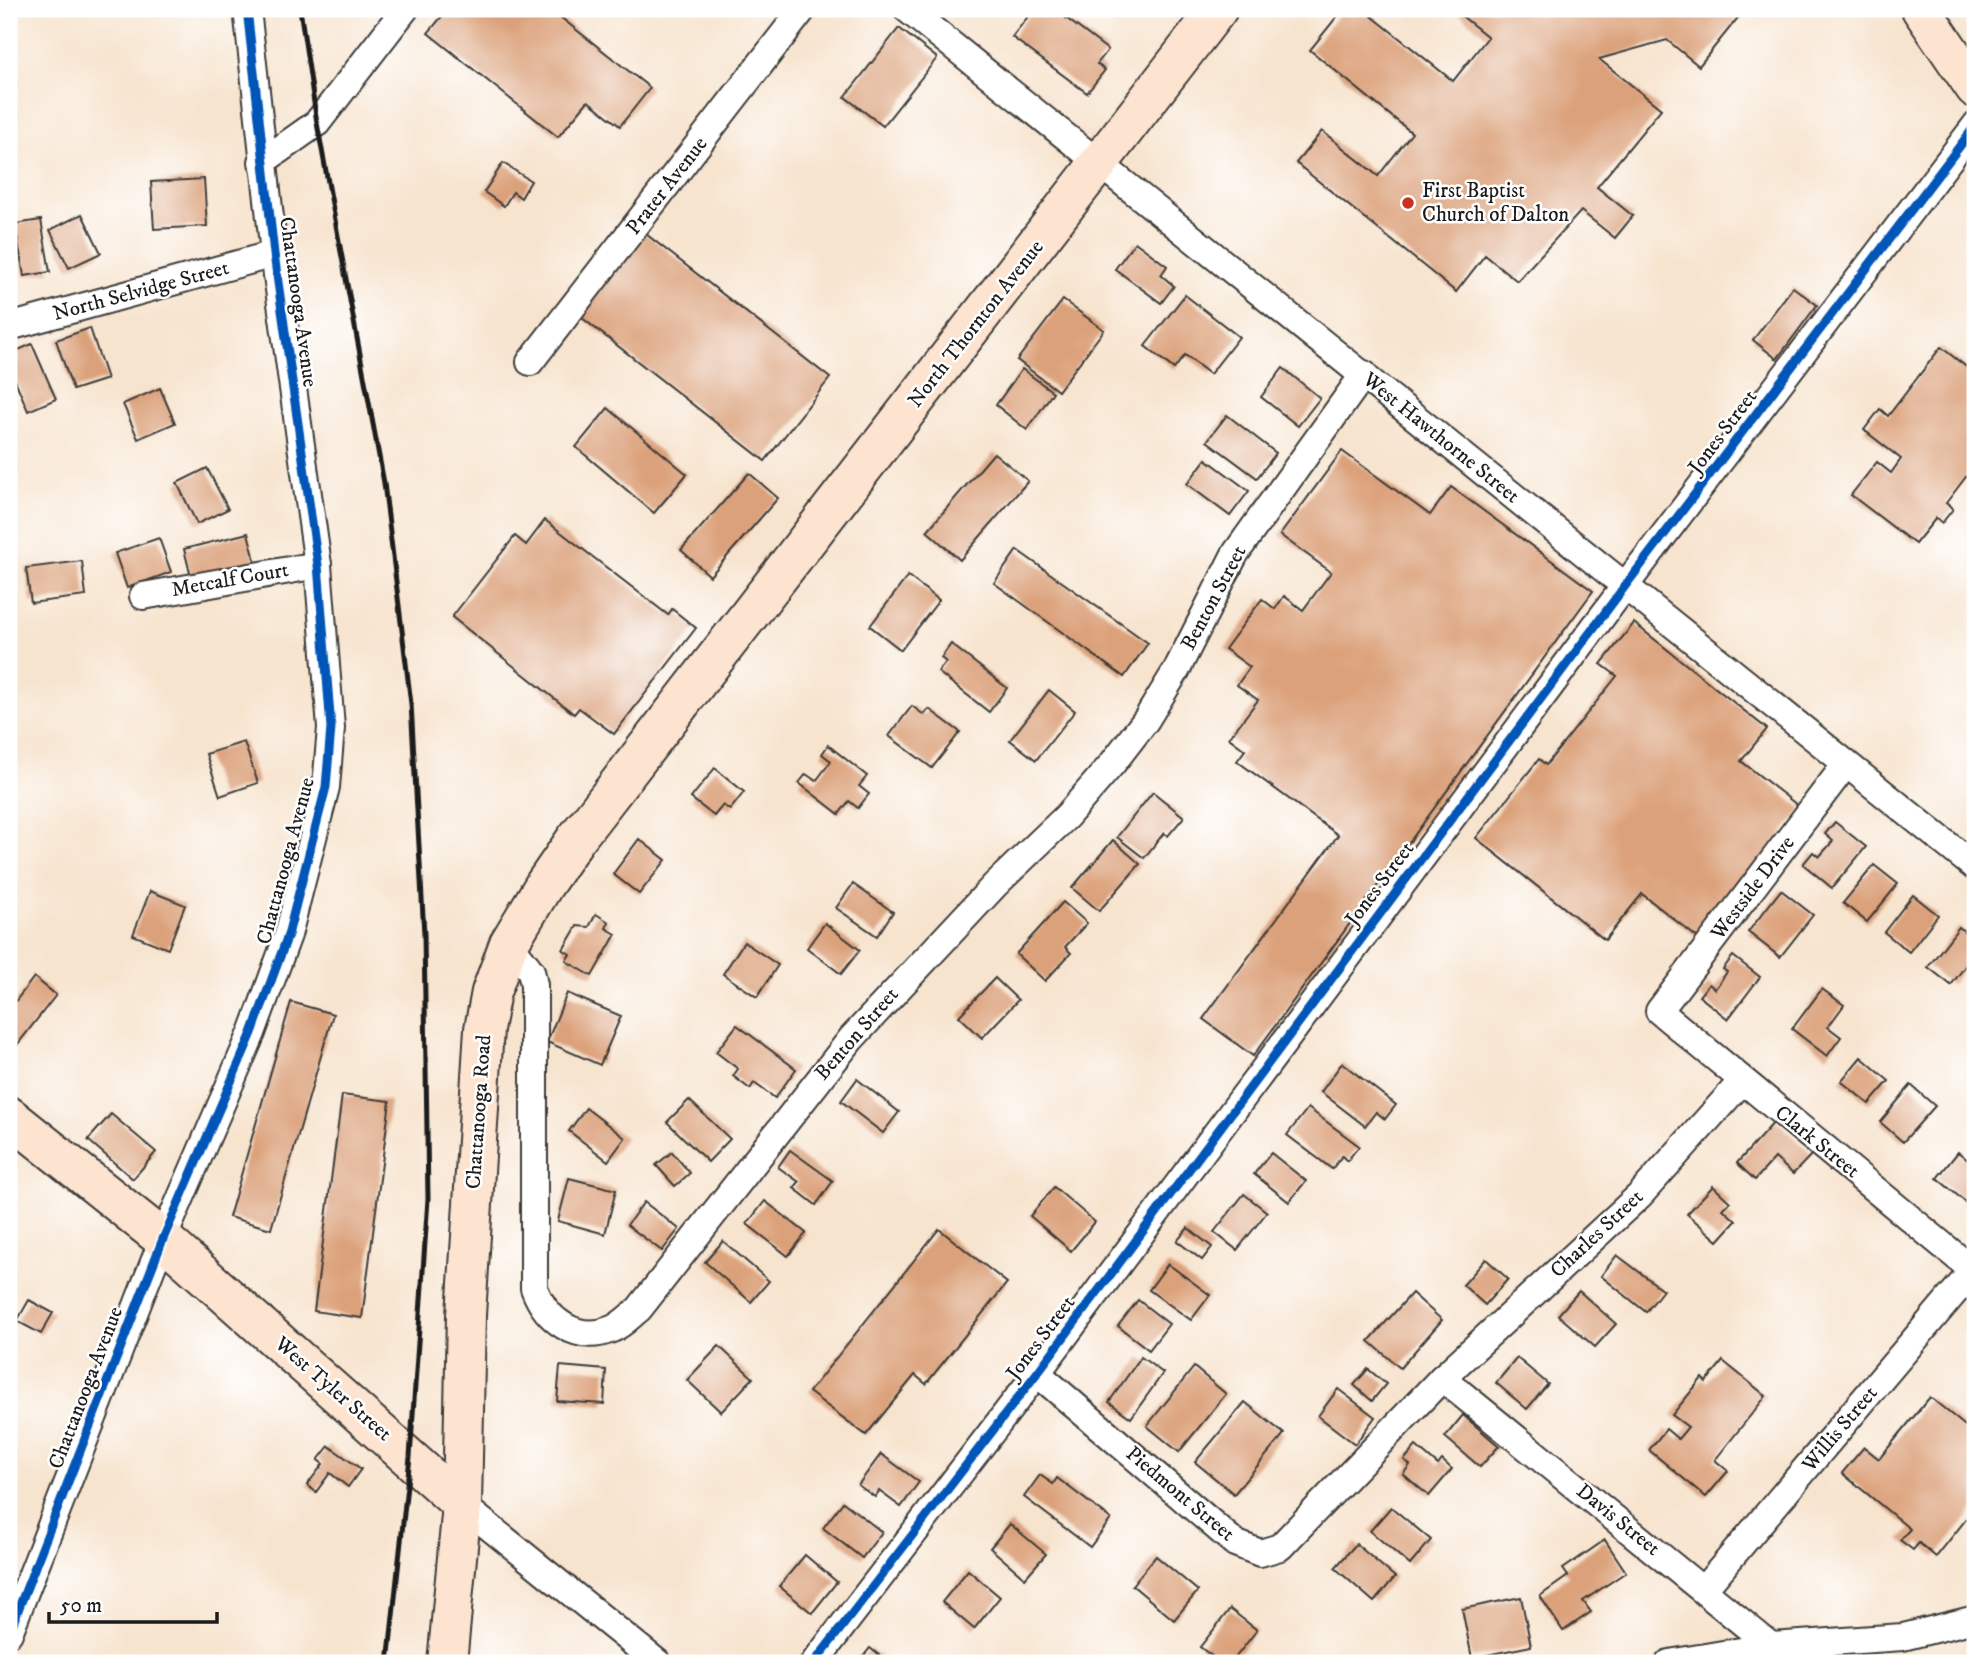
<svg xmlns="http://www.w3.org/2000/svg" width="1984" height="1672" font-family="'IM FELL DW Pica',serif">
<rect width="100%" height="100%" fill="#fff"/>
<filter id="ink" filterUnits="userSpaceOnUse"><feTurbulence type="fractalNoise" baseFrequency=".0143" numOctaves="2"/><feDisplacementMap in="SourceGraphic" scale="14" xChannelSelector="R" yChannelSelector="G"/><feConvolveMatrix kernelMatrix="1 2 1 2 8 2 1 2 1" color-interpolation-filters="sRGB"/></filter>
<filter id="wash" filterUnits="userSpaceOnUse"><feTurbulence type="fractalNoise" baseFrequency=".00686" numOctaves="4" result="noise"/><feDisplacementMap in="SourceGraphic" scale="28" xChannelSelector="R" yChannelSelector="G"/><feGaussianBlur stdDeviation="1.57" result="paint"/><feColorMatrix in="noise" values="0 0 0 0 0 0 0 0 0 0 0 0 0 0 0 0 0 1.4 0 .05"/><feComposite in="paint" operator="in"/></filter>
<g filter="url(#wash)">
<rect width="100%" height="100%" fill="#f7e4cf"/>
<g id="blocks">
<g fill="#dba17a">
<path d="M 448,9 L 550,9 L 650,88 L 620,126 L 588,101 L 558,137 L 428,33 Z"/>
<path d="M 1034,9 L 1054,9 L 1108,50 L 1097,64 L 1105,70 L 1087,93 L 1012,37 Z"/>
<path d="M 1343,9 L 1363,9 L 1453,81 L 1488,37 L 1453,9 L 1534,9 L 1540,14 L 1544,9 L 1745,9 L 1699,66 L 1667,40 L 1599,59 L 1661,109 L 1597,187 L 1633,216 L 1615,238 L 1581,211 L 1517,281 L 1485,255 L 1456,292 L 1296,163 L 1322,131 L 1378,176 L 1412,133 L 1310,50 Z"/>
<path d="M 899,28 L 937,58 L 883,126 L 845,97 Z"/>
<path d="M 503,163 L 531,181 L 521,198 L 513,192 L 504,206 L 484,192 Z"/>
<path d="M 204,179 L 207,226 L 154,229 L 151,182 Z"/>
<path d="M 82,214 L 101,253 L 69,268 L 50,230 Z"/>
<path d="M 41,220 L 50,272 L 24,276 L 15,224 Z"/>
<path d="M 637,227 L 830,378 L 765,461 L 572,310 Z"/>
<path d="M 1135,242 L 1167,266 L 1161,275 L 1174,286 L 1161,303 L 1115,269 Z"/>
<path d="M 1793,287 L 1817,305 L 1777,359 L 1753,340 Z"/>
<path d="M 1185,295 L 1239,337 L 1210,374 L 1185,355 L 1174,369 L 1145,346 Z"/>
<path d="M 1063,300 L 1104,330 L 1058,391 L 1017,360 Z"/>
<path d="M 90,328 L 107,379 L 73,390 L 56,340 Z"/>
<path d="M 32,344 L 56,399 L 28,411 L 9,366 L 9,354 Z"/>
<path d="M 1941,347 L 1969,369 L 1975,362 L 1975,465 L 1946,503 L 1953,509 L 1942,523 L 1936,518 L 1915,544 L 1851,495 L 1877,462 L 1891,473 L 1901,459 L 1864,430 L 1880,409 L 1888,416 Z"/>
<path d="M 1283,368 L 1320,398 L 1298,426 L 1261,397 Z"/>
<path d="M 1022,369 L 1053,392 L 1027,430 L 996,405 Z"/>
<path d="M 160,388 L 175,423 L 138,439 L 123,404 Z"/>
<path d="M 608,408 L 687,474 L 654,513 L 576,447 Z"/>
<path d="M 1227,415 L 1276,453 L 1257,478 L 1207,441 Z"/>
<path d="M 1342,451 L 1430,515 L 1451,487 L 1593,591 L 1253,1056 L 1203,1019 L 1338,835 L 1237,761 L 1245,750 L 1229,738 L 1258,700 L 1237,685 L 1250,667 L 1225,649 L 1262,599 L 1275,609 L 1284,596 L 1303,610 L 1331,572 L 1280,535 Z"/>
<path d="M 994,453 L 1028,481 L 960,560 L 927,531 Z"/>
<path d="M 1206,459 L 1249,491 L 1230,516 L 1187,484 Z"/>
<path d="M 207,468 L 228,509 L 197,524 L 177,483 Z"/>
<path d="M 749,473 L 778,498 L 710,576 L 681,550 Z"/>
<path d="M 545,520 L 668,615 L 672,609 L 696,628 L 614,734 L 579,708 L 574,714 L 452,617 L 515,536 L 526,545 Z"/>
<path d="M 248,533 L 257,568 L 193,585 L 184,549 Z"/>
<path d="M 159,538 L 171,572 L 127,588 L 115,553 Z"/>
<path d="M 1017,550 L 1148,643 L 1124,677 L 994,583 Z"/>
<path d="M 82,561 L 86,596 L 31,603 L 26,568 Z"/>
<path d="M 908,576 L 939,600 L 901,650 L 870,626 Z"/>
<path d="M 1634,623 L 1767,729 L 1741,761 L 1802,809 L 1699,939 L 1642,894 L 1605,940 L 1476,838 L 1539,759 L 1546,765 L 1617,676 L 1601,664 Z"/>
<path d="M 951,644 L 1007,688 L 989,712 L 938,672 L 946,662 L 941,658 Z"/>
<path d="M 1049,690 L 1075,711 L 1036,760 L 1010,740 Z"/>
<path d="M 912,706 L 924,715 L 929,709 L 960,732 L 932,768 L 889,736 Z"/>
<path d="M 244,742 L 258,783 L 220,796 L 206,754 Z"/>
<path d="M 828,745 L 867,776 L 859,786 L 869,794 L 858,808 L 849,801 L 839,814 L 799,783 L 806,774 L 816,781 L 831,761 L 822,754 Z"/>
<path d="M 715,768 L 744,792 L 730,810 L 723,805 L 714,816 L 691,798 Z"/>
<path d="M 1153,792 L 1184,817 L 1168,836 L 1164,833 L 1144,858 L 1117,837 Z"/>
<path d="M 1835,822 L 1866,847 L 1832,888 L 1803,864 L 1813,852 L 1819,857 L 1833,841 L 1825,834 Z"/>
<path d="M 639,839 L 666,860 L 639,894 L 613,874 Z"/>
<path d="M 1113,840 L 1140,864 L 1099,911 L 1072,888 Z"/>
<path d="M 1874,865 L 1898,884 L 1867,922 L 1843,903 Z"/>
<path d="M 853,884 L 893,912 L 877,936 L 836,908 Z"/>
<path d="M 1781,890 L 1813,915 L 1780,957 L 1748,932 Z"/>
<path d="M 150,891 L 185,905 L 168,949 L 133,935 Z"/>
<path d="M 1913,895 L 1938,915 L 1909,952 L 1884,932 Z"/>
<path d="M 1063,902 L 1087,923 L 1065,947 L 1071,953 L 1045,981 L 1016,954 Z"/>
<path d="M 596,914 L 609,922 L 606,928 L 616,934 L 592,976 L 566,961 L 570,954 L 563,950 L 577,926 L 589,927 Z"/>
<path d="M 825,923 L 860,950 L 841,974 L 807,948 Z"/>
<path d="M 1959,927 L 1975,940 L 1975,953 L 1951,985 L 1928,967 Z"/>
<path d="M 744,942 L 778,965 L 757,997 L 723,974 Z"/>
<path d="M 1733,956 L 1760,977 L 1728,1019 L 1699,996 L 1709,984 L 1715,989 L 1727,972 L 1723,969 Z"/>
<path d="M 34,977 L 56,995 L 17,1045 L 9,1039 L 9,1010 Z"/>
<path d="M 995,978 L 1018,1000 L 982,1038 L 959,1016 Z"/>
<path d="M 1822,989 L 1844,1005 L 1828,1027 L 1841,1037 L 1827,1056 L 1792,1029 Z"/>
<path d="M 567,993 L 621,1016 L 600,1065 L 547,1042 Z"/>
<path d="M 291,1002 L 333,1014 L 271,1229 L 229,1217 Z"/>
<path d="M 737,1025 L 796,1069 L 775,1098 L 754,1083 L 750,1089 L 733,1076 L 738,1069 L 716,1052 Z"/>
<path d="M 1861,1057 L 1889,1081 L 1869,1104 L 1841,1081 Z"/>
<path d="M 1342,1063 L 1396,1105 L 1385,1119 L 1376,1112 L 1365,1126 L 1321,1092 Z"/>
<path d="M 857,1079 L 899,1112 L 883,1133 L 841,1101 Z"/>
<path d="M 1911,1085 L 1935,1106 L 1903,1142 L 1880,1122 Z"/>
<path d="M 342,1095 L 390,1101 L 362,1318 L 314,1311 Z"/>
<path d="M 689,1100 L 730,1139 L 708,1162 L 667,1122 Z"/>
<path d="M 586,1108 L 625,1138 L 608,1161 L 569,1131 Z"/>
<path d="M 1308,1108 L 1359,1146 L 1347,1161 L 1342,1156 L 1332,1169 L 1287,1135 Z"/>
<path d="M 111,1114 L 156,1152 L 133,1179 L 88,1140 Z"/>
<path d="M 1776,1120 L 1812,1154 L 1793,1174 L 1775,1158 L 1755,1180 L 1737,1163 Z"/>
<path d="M 790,1150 L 833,1181 L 816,1205 L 794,1188 L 799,1182 L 778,1167 Z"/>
<path d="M 672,1152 L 690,1173 L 675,1186 L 656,1165 Z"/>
<path d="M 1958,1152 L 1975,1166 L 1975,1199 L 1970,1206 L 1937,1178 Z"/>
<path d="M 1271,1153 L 1306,1181 L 1289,1202 L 1254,1174 Z"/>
<path d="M 569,1178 L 616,1190 L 605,1234 L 558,1221 Z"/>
<path d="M 1713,1186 L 1730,1202 L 1723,1209 L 1736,1221 L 1718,1241 L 1687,1214 Z"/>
<path d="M 1054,1187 L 1095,1222 L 1071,1251 L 1030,1216 Z"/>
<path d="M 1244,1194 L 1267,1212 L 1237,1250 L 1214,1232 Z"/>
<path d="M 765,1201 L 806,1233 L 788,1256 L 747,1224 Z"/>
<path d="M 644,1202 L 679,1229 L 662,1251 L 627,1225 Z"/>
<path d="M 1188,1228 L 1212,1247 L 1202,1260 L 1177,1241 Z"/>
<path d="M 939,1229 L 1007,1283 L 926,1384 L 915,1375 L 866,1435 L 809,1392 Z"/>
<path d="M 723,1241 L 769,1281 L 751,1302 L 705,1262 Z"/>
<path d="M 1617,1255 L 1663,1290 L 1646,1312 L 1601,1276 Z"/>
<path d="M 1486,1259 L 1508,1279 L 1485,1305 L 1463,1285 Z"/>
<path d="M 1168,1264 L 1210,1295 L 1191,1320 L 1149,1290 Z"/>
<path d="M 1579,1291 L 1616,1324 L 1595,1347 L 1558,1315 Z"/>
<path d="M 1412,1293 L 1442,1320 L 1400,1368 L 1369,1341 Z"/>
<path d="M 29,1300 L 53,1313 L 41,1334 L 17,1321 Z"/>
<path d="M 1138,1300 L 1169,1324 L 1149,1350 L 1118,1326 Z"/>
<path d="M 719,1346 L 753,1378 L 721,1412 L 687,1380 Z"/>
<path d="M 1141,1357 L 1163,1373 L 1131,1418 L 1109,1402 Z"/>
<path d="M 1517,1358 L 1548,1384 L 1527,1409 L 1496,1383 Z"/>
<path d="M 1723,1361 L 1766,1396 L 1715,1460 L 1728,1471 L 1706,1497 L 1649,1450 L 1666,1429 L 1678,1439 L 1688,1427 L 1672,1415 L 1702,1378 L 1706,1382 Z"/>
<path d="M 560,1366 L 606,1370 L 604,1404 L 557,1401 Z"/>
<path d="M 1194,1367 L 1226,1394 L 1179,1452 L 1147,1426 Z"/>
<path d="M 1368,1369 L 1386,1384 L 1372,1401 L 1354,1385 Z"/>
<path d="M 1338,1389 L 1375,1417 L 1355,1444 L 1318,1416 Z"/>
<path d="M 1930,1397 L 1975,1434 L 1975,1508 L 1936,1557 L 1919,1543 L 1913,1550 L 1900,1540 L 1910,1529 L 1842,1473 L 1864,1447 L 1879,1459 Z"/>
<path d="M 1245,1402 L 1284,1434 L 1234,1494 L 1195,1462 Z"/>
<path d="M 1463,1415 L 1499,1446 L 1480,1467 L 1445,1437 Z"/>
<path d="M 329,1446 L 361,1469 L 348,1487 L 330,1473 L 316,1492 L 307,1485 L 323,1464 L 318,1460 Z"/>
<path d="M 1416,1446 L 1438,1465 L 1442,1460 L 1452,1469 L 1429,1496 L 1403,1474 L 1410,1465 L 1404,1460 Z"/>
<path d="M 881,1454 L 919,1482 L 901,1507 L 879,1491 L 875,1497 L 858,1485 Z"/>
<path d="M 1040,1475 L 1053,1484 L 1057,1478 L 1111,1519 L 1090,1547 L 1024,1497 Z"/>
<path d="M 843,1502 L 882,1532 L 862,1558 L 823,1528 Z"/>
<path d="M 1391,1507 L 1431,1540 L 1410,1565 L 1370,1531 Z"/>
<path d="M 1010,1524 L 1046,1554 L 1025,1578 L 990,1548 Z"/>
<path d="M 1605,1540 L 1626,1572 L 1583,1601 L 1591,1612 L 1563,1631 L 1540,1596 L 1568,1576 L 1563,1569 Z"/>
<path d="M 1356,1544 L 1395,1577 L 1374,1602 L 1335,1568 Z"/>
<path d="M 805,1555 L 837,1582 L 812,1613 L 779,1586 Z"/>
<path d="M 1156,1556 L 1198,1591 L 1174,1620 L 1132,1585 Z"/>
<path d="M 968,1570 L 1000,1597 L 974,1629 L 942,1602 Z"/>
<path d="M 1521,1597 L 1531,1646 L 1472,1658 L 1462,1609 Z"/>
<path d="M 1230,1609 L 1257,1630 L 1231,1663 L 1221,1663 L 1200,1647 Z"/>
<path d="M 870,1648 L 889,1663 L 858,1663 Z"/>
</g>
</g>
</g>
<g filter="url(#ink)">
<use href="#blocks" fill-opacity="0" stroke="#3d3a37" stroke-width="2"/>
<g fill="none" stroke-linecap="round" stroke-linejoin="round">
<defs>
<g id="street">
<path d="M 907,9 L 1975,867"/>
<path d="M 262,162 L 317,123 L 405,9"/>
<path d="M 9,327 L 274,254"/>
<path d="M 530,362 L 803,9"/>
<path d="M 143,596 L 318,565"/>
<path d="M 1846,764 L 1659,1011 L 1975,1272"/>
<path d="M 509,943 L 531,971 L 534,985 L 534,1288 C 546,1320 577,1344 612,1329 C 622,1325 630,1316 639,1309 L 851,1039 L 995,885 L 1067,816 L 1112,764 L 1146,720 L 1176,671 L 1235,554 L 1364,374"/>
<path d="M 1037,1373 L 1235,1543 L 1260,1553 L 1280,1547 L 1442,1378 L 1640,1195 L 1742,1081"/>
<path d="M 1442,1378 L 1792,1663"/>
<path d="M 462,1505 L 658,1663"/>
<path d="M 1704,1589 L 1975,1268"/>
<path d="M 9,1633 L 163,1239 L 252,1033 L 288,935 L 326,787 L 331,728 L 318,565 L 274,254 L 247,9"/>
<path d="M 814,1663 L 1037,1373 L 1625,586 L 1975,126"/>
<path d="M 1669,1663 L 1771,1646 L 1903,1637 L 1975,1619"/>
</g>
<g id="secondary">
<path d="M 1921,9 L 1975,88"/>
<path d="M 9,1116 L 163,1239 L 462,1505"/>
<path d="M 447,1663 L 462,1505 L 466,1315 L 484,1029 L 491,992 L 509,943 L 544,885 L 575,840 L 1218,9"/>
</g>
</defs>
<use href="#street" stroke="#3d3a37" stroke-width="30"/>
<use href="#secondary" stroke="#3d3a37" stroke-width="42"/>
<use href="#street" stroke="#fff" stroke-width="26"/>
<use href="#secondary" stroke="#fde4d1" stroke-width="38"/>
<path stroke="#1c1c1c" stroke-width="5" d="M 300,9 L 317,123 L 384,483 L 411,704 L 424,934 L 428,1199 L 410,1457 L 388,1663"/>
<defs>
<g id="cycleway">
<path d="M 9,1633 L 163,1239 L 252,1033 L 288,935 L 326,787 L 331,728 L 318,565 L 274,254 L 247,9"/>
<path d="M 814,1663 L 1037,1373 L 1625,586 L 1975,126"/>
</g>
</defs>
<use href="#cycleway" stroke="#fff" stroke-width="13"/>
<use href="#cycleway" stroke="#0057b8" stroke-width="9"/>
</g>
</g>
<circle fill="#c8321e" stroke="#fff" stroke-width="2.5" cx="1408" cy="203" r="7"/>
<g text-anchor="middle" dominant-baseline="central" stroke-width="5" stroke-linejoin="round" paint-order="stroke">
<g font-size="21" fill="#1c1c1c" stroke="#fff">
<text transform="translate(667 186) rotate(-52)">Prater Avenue</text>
<text transform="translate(141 291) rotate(-15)">North Selvidge Street</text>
<text transform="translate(298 302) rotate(82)">Chattanooga Avenue</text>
<text transform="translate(976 324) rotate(-52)">North Thornton Avenue</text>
<text transform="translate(1723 432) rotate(-53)">Jones Street</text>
<text transform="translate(1441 438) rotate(39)">West Hawthorne Street</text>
<text transform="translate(230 580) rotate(-10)">Metcalf Court</text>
<text transform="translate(1214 598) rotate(-62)">Benton Street</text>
<text transform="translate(286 861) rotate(-75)">Chattanooga Avenue</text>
<text transform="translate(1380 884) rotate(-53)">Jones Street</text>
<text transform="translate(1753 888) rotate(-53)">Westside Drive</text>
<text transform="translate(857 1034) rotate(-49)">Benton Street</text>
<text transform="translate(479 1112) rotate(-86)">Chattanooga Road</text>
<text transform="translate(1817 1142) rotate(39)">Clark Street</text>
<text transform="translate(1597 1234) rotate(-43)">Charles Street</text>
<text transform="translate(1041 1338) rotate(-53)">Jones Street</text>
<text transform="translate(86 1388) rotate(-69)">Chattanooga Avenue</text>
<text transform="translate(333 1389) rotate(41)">West Tyler Street</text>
<text transform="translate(1840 1429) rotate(-50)">Willis Street</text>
<text transform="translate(1180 1494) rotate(40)">Piedmont Street</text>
<text transform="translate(1618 1520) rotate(39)">Davis Street</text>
</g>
<g font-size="21" fill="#1c1c1c" stroke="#fff" text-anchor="start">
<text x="1422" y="191">First Baptist<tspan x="1422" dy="24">Church of Dalton</tspan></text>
</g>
</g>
<rect width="1984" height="1672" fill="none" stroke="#fff" stroke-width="35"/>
<path d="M49 1612v10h168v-10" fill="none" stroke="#1c1c1c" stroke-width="3.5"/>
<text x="60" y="1612" font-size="21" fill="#1c1c1c" stroke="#ffffff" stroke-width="5" paint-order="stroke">50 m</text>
</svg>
